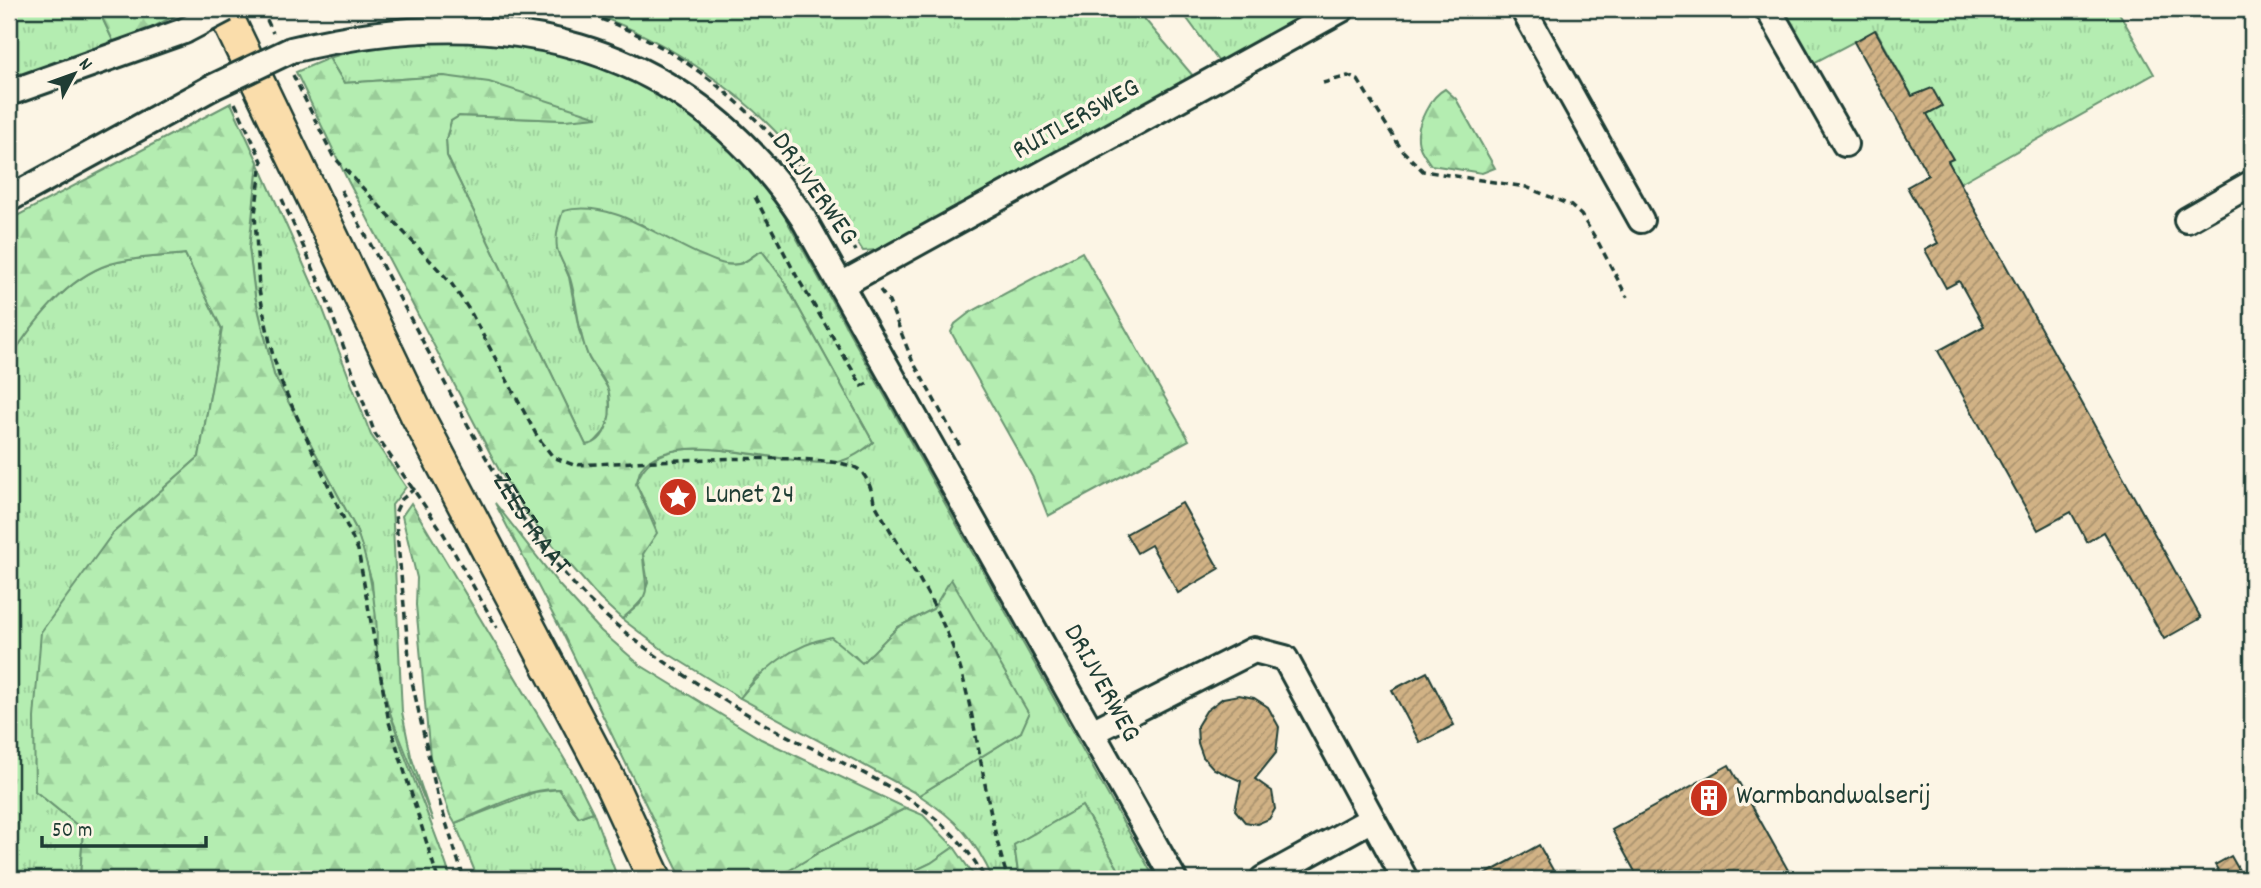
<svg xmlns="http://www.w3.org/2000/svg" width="2261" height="888" font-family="Dekko,sans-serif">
<defs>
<pattern id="grass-tufts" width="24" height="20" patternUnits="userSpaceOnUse" patternTransform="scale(1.75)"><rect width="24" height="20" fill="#b4edb1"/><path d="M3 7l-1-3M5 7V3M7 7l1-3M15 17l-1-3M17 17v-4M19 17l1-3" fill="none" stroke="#9acc99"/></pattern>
<pattern id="forest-firs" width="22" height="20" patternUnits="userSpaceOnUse" patternTransform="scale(1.75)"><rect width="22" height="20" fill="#b4edb1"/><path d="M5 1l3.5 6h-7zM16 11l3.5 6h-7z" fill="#9acc99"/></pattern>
<pattern id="building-hatch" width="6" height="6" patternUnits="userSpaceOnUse" patternTransform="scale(1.75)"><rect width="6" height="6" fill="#d1b285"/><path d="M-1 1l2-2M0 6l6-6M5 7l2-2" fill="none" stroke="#a9926e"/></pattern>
</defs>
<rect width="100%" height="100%" fill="#fcf5e5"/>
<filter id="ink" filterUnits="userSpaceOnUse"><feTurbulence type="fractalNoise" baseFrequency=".0143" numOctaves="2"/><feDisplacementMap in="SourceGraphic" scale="14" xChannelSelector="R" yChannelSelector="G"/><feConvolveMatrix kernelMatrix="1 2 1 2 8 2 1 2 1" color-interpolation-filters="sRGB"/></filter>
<g filter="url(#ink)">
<g fill="url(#grass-tufts)" stroke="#6a9572" stroke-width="2">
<path d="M 18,9 L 98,9 L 116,47 L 9,82 L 9,12 Z"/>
<path d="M 576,9 L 1136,9 L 1194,77 L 878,250 L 863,251 C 840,217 819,181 792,150 C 741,89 653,30 576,9 Z"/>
<path d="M 1180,9 L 1316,9 L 1219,62 Z"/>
<path d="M 1774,9 L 2117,9 L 2154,74 L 1960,183 L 1876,30 L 1806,67 Z"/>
<path d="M 393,38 L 510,39 L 635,77 L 714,129 L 763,178 L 1155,879 L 1124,879 L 1082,806 L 1014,845 L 1019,879 L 993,879 C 975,839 956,819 919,795 L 1021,732 L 933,609 L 898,627 L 862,664 L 854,655 L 757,676 L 740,698 L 667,653 L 622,619 L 640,604 L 648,583 L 643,554 L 655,523 L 636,484 C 663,401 818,498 873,442 L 782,278 L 762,251 C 753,254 747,263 738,264 C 711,269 664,239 641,224 L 557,249 L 569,277 L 579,330 L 589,358 L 609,390 L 610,417 L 604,432 L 593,444 L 586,445 L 447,156 L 446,139 L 451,121 L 459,116 L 565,120 L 444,76 L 344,83 L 329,58 Z"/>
<path d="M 258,162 L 319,299 L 371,435 L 406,487 L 392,505 L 402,712 L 411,756 L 433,821 L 390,713 L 378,668 L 372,582 L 356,529 L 274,375 L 255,296 L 249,248 Z"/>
<path d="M 185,254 L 222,329 L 199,457 L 113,533 L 35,791 L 83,830 L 80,879 L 9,879 L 9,360 C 33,323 66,278 110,264 C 133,257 161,257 185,254 Z"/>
<path d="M 559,789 L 578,817 L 593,812 L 618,879 L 478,879 L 455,823 L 535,792 Z"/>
<path d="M 906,808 L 923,815 L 954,847 L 931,863 L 897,879 L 775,879 L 821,851 Z"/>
</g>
<g fill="url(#forest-firs)" stroke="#6a9572" stroke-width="2">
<path d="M 98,9 L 187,9 L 116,47 Z"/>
<path d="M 329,58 L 344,83 L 444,76 L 489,82 L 598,117 L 565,120 L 459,116 L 451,121 L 446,139 L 447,156 L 586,445 C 609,442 612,411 609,393 C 607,379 593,368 588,356 C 577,330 578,304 570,278 C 566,268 559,258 557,248 C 555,235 559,223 563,211 C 612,198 659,238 703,256 C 715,261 726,267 739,264 C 747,263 753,254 762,251 L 782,278 L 873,442 C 862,452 846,462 830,463 C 785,466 673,425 641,469 C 639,472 638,480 636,484 L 657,533 L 643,554 C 644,592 657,590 622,619 L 600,599 L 531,520 L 499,470 L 348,181 L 296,72 Z"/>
<path d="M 1445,89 L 1456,99 L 1495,168 L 1482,173 L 1431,165 C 1426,158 1418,148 1418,140 C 1416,124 1431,96 1445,89 Z"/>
<path d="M 231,103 L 258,162 L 249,248 L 255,296 L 274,375 L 356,529 C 367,558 373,587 376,618 C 378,635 375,654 379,671 C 394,742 429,810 451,879 L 80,879 L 83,830 L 35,791 L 34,718 L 41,632 L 113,533 L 199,457 L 222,329 L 185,254 C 161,257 132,257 110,264 C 66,278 33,323 9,360 L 9,220 Z"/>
<path d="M 1082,252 L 1189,440 L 1048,516 L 1033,478 L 951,332 L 955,324 L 969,313 Z"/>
<path d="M 411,503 L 577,780 L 593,812 L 579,817 L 559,789 C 526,787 486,811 455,823 L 450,815 L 430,757 L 416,605 L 417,578 L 402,516 Z"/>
<path d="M 495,503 L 560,586 L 601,631 L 640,665 L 761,739 L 906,808 L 821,851 L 775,879 L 682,879 L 563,634 Z"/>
<path d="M 951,579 L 1029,714 L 1021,732 L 919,795 L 740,698 C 764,668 792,645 831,637 L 862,663 L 898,627 L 933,609 Z"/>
<path d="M 1082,806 L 1124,879 L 1019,879 L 1014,845 Z"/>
<path d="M 954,847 L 976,879 L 897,879 L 931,863 Z"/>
</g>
<g fill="url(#building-hatch)" stroke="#1f3d34" stroke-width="2">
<path d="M 1875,30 L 1912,96 L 1932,88 L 1942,106 L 1927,114 L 1953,159 L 1948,161 L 2201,618 L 2164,639 L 2104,532 L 2087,542 L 2071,512 L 2038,530 L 1938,351 L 1984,326 L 1959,281 L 1946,288 L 1925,250 L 1938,243 L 1907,187 L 1928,175 L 1854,42 Z"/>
<path d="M 1182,503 L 1219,569 L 1178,593 L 1151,545 L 1137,553 L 1126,534 Z"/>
<path d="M 1427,672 L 1454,725 L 1420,743 L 1392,690 Z"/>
<path d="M 1239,695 L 1254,698 L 1268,707 L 1279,727 L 1276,753 L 1255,779 L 1272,791 L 1275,809 L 1269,819 L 1257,824 L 1245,822 L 1235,810 L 1241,781 L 1214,769 L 1203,757 L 1198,743 L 1197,726 L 1206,711 L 1223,698 Z"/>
<path d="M 1729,765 L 1793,879 L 1639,879 L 1612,830 Z"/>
<path d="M 1539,845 L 1558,879 L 1477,879 Z"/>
<path d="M 2231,856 L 2244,879 L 2223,879 L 2215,865 Z"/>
</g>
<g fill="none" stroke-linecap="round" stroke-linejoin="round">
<defs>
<g id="minor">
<path d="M 1523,9 L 1641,220"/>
<path d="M 1768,9 L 1845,144"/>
<path d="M 291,50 C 497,0 681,36 803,218 L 1174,879"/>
<path d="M 9,93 L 184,31"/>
<path d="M 9,199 L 211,88"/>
<path d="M 2187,220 L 2252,183"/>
<path d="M 841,285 L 1342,9"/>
<path d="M 1092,732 L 1254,650 L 1285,658 L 1405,879"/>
<path d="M 1263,879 L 1372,819"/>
</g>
<path id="major" d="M 223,9 L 417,415 L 610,782 L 655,879"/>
</defs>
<use href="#minor" stroke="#1f3d34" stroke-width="30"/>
<use href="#major" stroke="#1f3d34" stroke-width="37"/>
<g stroke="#1f3d34" stroke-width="3.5" stroke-dasharray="7 5" stroke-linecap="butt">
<path d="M 262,9 L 273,33"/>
<path d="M 567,9 C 690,38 797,144 856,251"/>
<path d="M 293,75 L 333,156 L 451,283 L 470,311 L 537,436 L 553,457 L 574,465 C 622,463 825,449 858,469 C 868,476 872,491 874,502 C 906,560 948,617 964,682 C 981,748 987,815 1008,879"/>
<path d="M 1323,83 L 1348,76 L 1358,80 L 1402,150 L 1423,171 L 1526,187 L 1570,205 L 1581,215 L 1598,242 L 1627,297"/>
<path d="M 235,103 L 262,161 L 255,214 L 259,290 L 272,352 L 282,384 L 358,550 L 389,722 L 438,879"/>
<path id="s1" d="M 341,190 C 377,256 412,321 447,387 C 490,465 532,547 598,609 C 646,653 703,688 759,721 C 838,766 941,793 985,879"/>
<path d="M 755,197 L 797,277 L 862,386 L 870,382"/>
<path d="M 282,199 L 325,295 L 375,434 L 442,531 L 497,628"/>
<path d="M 880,290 L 889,302 L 912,360 L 961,448"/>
<path d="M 415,488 L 401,500 L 395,513 L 411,677 L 437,794 L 464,879"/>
</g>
<use href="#minor" stroke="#fcf5e5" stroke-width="24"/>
<use href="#major" stroke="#faddab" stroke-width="32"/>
<defs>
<g id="minor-bridge">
<path d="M 184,31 L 226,9"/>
<path d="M 211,88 L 291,50"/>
</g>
</defs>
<use href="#minor-bridge" stroke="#1f3d34" stroke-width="30" stroke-linecap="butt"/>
<use href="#minor-bridge" stroke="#fcf5e5" stroke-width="24"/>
</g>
</g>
<defs>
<symbol id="sight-disc" viewBox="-11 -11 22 22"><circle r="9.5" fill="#c8321e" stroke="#fcf5e5"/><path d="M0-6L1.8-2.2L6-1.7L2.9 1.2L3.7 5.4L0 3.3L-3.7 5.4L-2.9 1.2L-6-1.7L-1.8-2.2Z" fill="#fff"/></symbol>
<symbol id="building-disc" viewBox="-11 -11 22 22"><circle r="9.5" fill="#c8321e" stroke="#fcf5e5"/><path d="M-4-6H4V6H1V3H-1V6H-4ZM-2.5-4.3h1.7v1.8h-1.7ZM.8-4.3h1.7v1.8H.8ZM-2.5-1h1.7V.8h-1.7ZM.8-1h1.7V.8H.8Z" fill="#fff"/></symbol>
</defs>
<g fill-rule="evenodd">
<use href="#sight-disc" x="656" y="475" width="44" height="44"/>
<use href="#building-disc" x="1687" y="776" width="44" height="44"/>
</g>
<g text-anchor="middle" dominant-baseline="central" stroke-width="7" stroke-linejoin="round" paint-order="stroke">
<g font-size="28" fill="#1f3d34" stroke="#fcf5e5">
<text transform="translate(1077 121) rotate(-29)">RUITLERSWEG</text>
<text transform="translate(813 190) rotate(55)">DRIJVERWEG</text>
<text stroke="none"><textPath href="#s1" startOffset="385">ZEESTRAAT</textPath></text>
<text transform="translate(1100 684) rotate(61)">DRIJVERWEG</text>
</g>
<g font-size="28" fill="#1f3d34" stroke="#fcf5e5" text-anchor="start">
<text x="705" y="497">Lunet 24</text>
<text x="1736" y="798">Warmbandwalserij</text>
</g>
</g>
<rect width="2261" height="888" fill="none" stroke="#fcf5e5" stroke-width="35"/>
<rect x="18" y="18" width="2226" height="853" fill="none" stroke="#1f3d34" stroke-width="2.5" filter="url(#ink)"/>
<g transform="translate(74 74) rotate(49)" stroke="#fcf5e5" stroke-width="5" paint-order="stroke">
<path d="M0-5L12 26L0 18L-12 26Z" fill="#1f3d34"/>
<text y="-10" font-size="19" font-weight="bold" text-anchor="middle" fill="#1f3d34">N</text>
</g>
<path d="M42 836v10h164v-10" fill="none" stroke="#1f3d34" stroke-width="3.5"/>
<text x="52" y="836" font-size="21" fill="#1f3d34" stroke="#fcf5e5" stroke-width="5" paint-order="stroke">50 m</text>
</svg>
